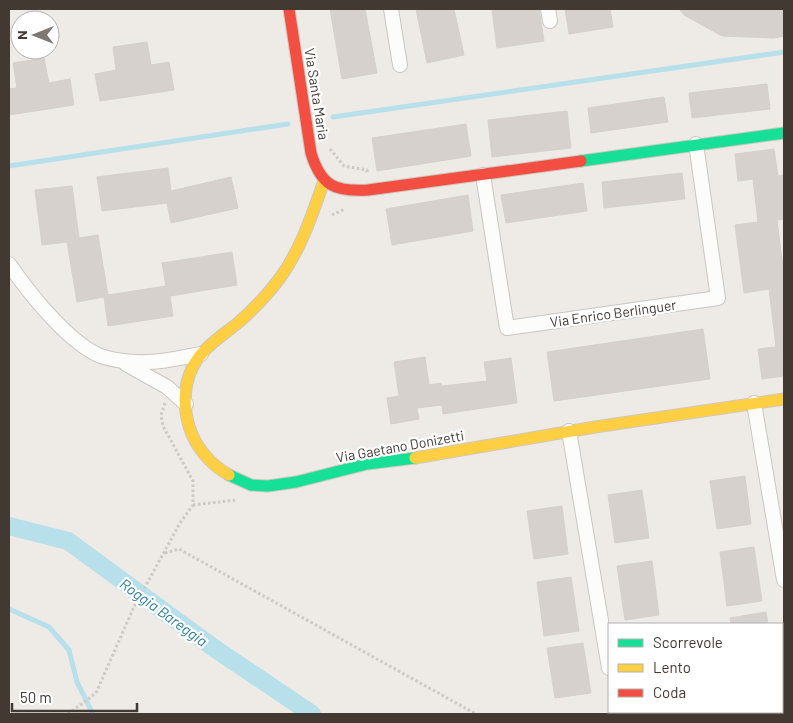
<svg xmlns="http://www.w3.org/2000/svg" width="793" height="723" font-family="Barlow,sans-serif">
<rect width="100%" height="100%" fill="#eeeae6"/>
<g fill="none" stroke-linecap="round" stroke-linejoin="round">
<g stroke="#b7e0eb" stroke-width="5">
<path d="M 333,117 L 784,52"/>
<path d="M 9,166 L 288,124"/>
<path d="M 9,609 L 49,627 L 69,650 L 77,682 L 93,714"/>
</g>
<path stroke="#b7e0eb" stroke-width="18" d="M 9,526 L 68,541 L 214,648 L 312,714"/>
</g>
<g fill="#d6d1cd" stroke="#d6d0cc">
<path d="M 330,9 L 365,9 L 377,73 L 342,79 Z"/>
<path d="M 416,9 L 454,9 L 464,55 L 427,63 Z"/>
<path d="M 502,9 L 539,9 L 544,41 L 497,48 L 492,10 Z"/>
<path d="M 565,9 L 610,9 L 613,27 L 569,34 Z"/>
<path d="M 679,9 L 784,9 L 784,36 L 774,38 L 722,36 L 684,15 Z"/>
<path d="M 147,42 L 151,65 L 169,62 L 174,90 L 100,101 L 95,74 L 116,70 L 113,47 Z"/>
<path d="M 44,58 L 49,83 L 70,79 L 74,105 L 9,115 L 9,89 L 17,88 L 13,63 Z"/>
<path d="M 767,84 L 770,109 L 692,118 L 689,93 Z"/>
<path d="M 664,97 L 668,122 L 591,133 L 588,108 Z"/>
<path d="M 567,111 L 571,148 L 492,157 L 488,120 Z"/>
<path d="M 466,124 L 471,156 L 377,171 L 372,138 Z"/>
<path d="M 774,149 L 778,176 L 784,175 L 784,219 L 777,220 L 784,275 L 784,376 L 762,379 L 758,349 L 776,347 L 769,289 L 744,293 L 735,225 L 758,222 L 753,179 L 738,181 L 735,154 Z"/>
<path d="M 168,168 L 171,191 L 231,177 L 238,208 L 171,223 L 167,203 L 102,211 L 97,177 Z"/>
<path d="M 682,173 L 685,199 L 604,208 L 602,182 Z"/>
<path d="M 583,183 L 587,211 L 506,223 L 501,195 Z"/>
<path d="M 72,186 L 79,238 L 98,235 L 108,295 L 166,286 L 162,263 L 232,252 L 237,285 L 170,296 L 173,316 L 108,326 L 104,297 L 77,302 L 67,242 L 42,245 L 35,190 Z"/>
<path d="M 468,195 L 473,231 L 392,245 L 386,209 Z"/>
<path d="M 703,329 L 710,379 L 554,401 L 547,352 Z"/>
<path d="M 425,357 L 429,385 L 441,383 L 442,386 L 487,381 L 484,362 L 511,358 L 517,403 L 443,414 L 442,405 L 417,408 L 419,419 L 391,424 L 387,398 L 399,396 L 394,362 Z"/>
<path d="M 745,476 L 751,524 L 717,529 L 710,481 Z"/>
<path d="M 642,490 L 649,538 L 615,543 L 608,495 Z"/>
<path d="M 562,506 L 568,554 L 534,559 L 527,511 Z"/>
<path d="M 754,547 L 762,601 L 727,606 L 720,552 Z"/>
<path d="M 652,561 L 659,615 L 625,620 L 617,566 Z"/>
<path d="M 571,577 L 579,631 L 544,636 L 537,582 Z"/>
<path d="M 766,612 L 768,624 L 731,624 L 730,618 Z"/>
<path d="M 583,643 L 591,693 L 555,698 L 547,648 Z"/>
</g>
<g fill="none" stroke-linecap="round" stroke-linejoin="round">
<defs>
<g id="street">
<path d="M 391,9 L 400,65"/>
<path d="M 548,9 L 550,21"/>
<path d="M 483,175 L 507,328 L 718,298 L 696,144"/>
<path d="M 9,264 C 29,293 65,338 96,354 C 107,359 125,362 137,362 C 159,363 180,358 201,354"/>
<path d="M 126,364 L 167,387 L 186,404"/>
<path d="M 754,403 L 784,580"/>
<path d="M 569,431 L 609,668"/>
</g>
<g id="fast">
<path d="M 581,161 L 784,133"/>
<path d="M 229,475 L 251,485 L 268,486 L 296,482 L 367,464 L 415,458"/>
</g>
<g id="slow">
<path d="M 415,458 L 595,427 L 784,399"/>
<path d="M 229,475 C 211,465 195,447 189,426 C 181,399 185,369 206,349 C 216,339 228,331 239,322 C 254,309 268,294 280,278 C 301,249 312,215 324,181"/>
</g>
<path id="jam" d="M 289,9 L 311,153 C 321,186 335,192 368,190 L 581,161"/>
</defs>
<use href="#street" stroke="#cac6c2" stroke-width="16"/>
<use href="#fast" stroke="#cec7be" stroke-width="13"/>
<use href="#slow" stroke="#cec7be" stroke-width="13"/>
<use href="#jam" stroke="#cec7be" stroke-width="13"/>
<g stroke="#ccc9c5" stroke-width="3" stroke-dasharray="2.5 2.5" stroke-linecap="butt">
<path d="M 330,149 L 344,166 L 367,170 L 367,174"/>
<path d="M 332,215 L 345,209"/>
<path d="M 193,505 L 237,500"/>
<path d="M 165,553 L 179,549 L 476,714"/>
<path d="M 68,714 L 96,693 L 133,609 L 180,523 L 193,505 L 193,481 L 163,426 L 161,415 L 165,403"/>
</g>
<use href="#street" stroke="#fcfcfb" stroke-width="14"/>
<use href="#fast" stroke="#16e098" stroke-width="11"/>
<use href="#slow" stroke="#ffcf43" stroke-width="11"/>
<use href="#jam" stroke="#f24e42" stroke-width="11"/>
</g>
<g text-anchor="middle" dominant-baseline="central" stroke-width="4.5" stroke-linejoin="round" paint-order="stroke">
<g font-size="14" fill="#423933" stroke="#fff">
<text transform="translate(317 94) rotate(81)">Via Santa Maria</text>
<text transform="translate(613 313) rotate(-8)">Via Enrico Berlinguer</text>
<text transform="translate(400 446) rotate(-10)">Via Gaetano Donizetti</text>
</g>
<g font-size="15" font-style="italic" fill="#2e7f9a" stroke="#fff">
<text transform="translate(164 612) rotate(36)">Roggia Bareggia</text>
</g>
</g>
<rect width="793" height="723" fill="none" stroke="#423933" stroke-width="20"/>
<rect x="608" y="623" width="175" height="90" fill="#ffffff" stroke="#b3b0ad"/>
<rect x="618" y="639" width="25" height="8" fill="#16e098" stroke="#b3b0ad"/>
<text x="653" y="648" font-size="15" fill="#423933">Scorrevole</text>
<rect x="618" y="664" width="25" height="8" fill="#ffcf43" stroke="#b3b0ad"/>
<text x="653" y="673" font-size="15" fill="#423933">Lento</text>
<rect x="618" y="689" width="25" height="8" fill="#f24e42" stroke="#b3b0ad"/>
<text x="653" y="698" font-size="15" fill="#423933">Coda</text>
<g transform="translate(35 35) rotate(270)"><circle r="24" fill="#ffffff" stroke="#b3b0ad"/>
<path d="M0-4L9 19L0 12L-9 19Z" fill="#7e7772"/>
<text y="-8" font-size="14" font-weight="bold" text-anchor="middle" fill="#423933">N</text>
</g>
<path d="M12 703v8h125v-8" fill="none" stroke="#423933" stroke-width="2.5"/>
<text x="20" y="703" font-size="15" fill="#423933" stroke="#ffffff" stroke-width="4" paint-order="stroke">50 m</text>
</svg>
